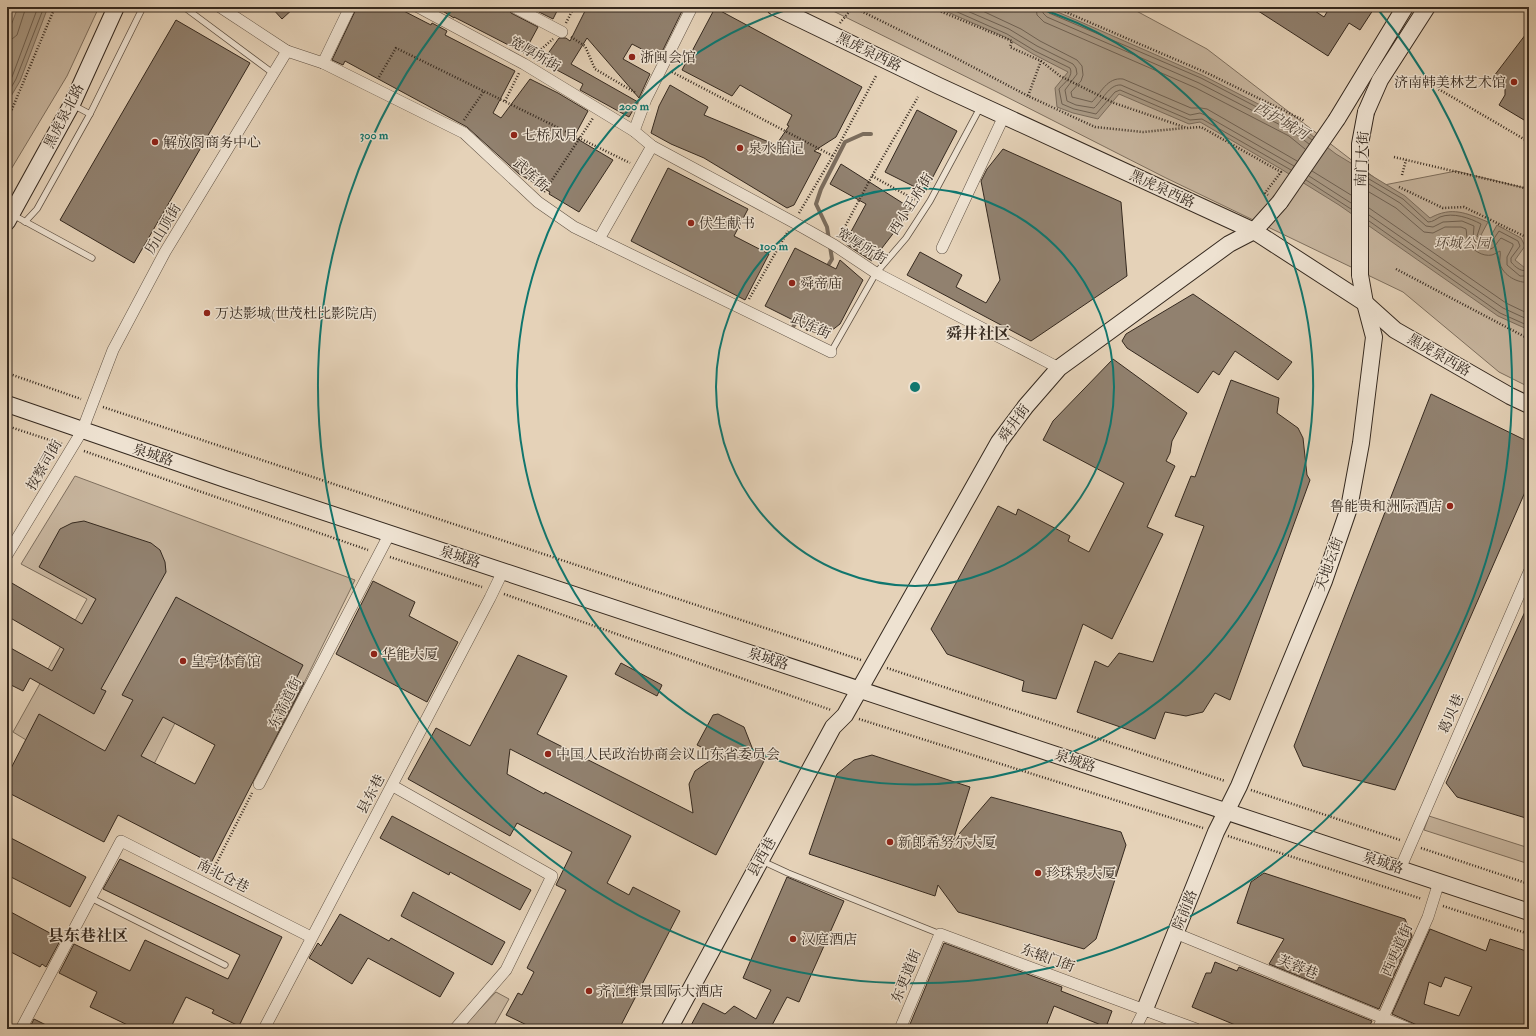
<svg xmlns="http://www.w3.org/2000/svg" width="1536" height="1036" font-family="'IM FELL Double Pica','Noto Serif SC',serif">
<rect width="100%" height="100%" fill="#e5d2b8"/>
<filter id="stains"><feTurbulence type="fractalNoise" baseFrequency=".005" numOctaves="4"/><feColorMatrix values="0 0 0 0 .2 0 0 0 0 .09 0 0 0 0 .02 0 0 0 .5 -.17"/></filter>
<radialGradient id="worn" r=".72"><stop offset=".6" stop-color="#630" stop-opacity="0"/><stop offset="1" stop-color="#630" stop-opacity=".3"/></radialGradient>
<g fill="#c7b59e" stroke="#7e6f5e">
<path d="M 7,7 L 99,7 L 67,76 L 7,176 Z"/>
<path d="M 825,7 L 1129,7 L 1207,49 L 1384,185 L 1456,171 L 1529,189 L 1529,387 L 1499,372 L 1403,292 L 1166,178 L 995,91 Z"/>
<path d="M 75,476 L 355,580 L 261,770 L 175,723 L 133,805 L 13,732 L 87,599 L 21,564 Z"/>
<path d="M 1429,816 L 1529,848 L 1529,864 L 1424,830 Z"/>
<path d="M 496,992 L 509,999 L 492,1029 L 461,1029 Z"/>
</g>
<g fill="#a99984" stroke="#7b6c5c">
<path d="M 18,7 L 48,7 L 20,81 L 7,103 L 7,36 Z"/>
<path d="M 936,7 L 1046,7 L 1074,19 L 1202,75 L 1297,124 L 1336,154 L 1405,196 L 1430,218 C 1452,206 1466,213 1488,222 L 1481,235 L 1488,241 L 1497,225 L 1521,238 L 1525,246 L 1515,260 L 1525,268 L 1529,259 L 1529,330 L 1498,316 L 1339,205 L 1281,169 L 1200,122 L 1189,124 L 1119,94 L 1098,119 L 1073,113 L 1057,107 L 1055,88 L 1068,72 L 1033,54 L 1005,37 Z"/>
</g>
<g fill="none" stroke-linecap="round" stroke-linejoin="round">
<g stroke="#6f6152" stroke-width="1">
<path d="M 946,7 L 1007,34 L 1035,51 L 1070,68 C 1074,76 1064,83 1059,89 L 1062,104 L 1074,109 L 1096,114 L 1115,92 L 1120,90 L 1190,120 L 1202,119 L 1291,170"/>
<path d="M 958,7 L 1009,29 L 1037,46 L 1073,64 L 1076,68 L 1077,74 L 1065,90 L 1067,101 L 1076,105 L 1094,108 C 1102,101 1109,84 1121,85 L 1190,115 L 1200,113 L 1205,115 L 1294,166"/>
<path d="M 974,7 L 1021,29 L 1040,41 L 1077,60 L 1082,66 L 1083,75 L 1081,81 L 1071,92 L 1072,97 L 1092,102 C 1101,93 1107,77 1123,79 L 1191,108 L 1201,108 L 1207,109 L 1297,161"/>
<path d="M 1036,7 L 1037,15 L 1044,22 L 1196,88 L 1289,136 L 1305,149"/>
<path d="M 1042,7 L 1043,13 L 1047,17 L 1199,83 L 1292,131 L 1309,144"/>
<path d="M 1047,7 L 1047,10 L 1049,13 L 1201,78 L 1295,127 L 1312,140"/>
<path d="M 7,40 L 12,39 L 17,35 L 26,7"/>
<path d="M 7,85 L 12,77 L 38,7"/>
<path d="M 7,95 L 16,79 L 44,7"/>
<path d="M 1312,171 L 1351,195"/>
<path d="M 1309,176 L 1351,203"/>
<path d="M 1369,179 L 1403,199 L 1428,222 C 1433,222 1436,219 1440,217 C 1453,212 1470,218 1481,224 L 1477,236 L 1486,244 L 1491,243 L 1499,231 L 1518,241 L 1520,246 L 1511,258 L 1511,262 C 1515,267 1523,274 1529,269"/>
<path d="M 1306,180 L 1351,209"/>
<path d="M 1369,184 L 1400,203 L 1426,226 L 1433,227 L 1443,222 L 1462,221 L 1474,226 L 1473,239 C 1477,245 1488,254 1495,246 C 1497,243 1499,240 1501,238 L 1513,244 L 1513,246 L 1507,257 L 1507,265 L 1520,276 L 1529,276"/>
<path d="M 1369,192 L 1396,208 L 1424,232 L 1433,233 L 1445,227 L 1461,227 L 1466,229 C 1467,233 1466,237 1468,241 C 1471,250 1483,257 1492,255 C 1495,254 1498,252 1500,251 C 1501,255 1499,259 1500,264 C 1503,275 1518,284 1529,282"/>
<path d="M 1369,208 L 1506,303 L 1529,314"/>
<path d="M 1369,215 L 1503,308 L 1529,320"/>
<path d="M 1369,221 L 1500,313 L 1529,326"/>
</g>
<g stroke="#7b6c5c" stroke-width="4">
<path d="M 1055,10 L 1056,7"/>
<path d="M 826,269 L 832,259 L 827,227 L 816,204 L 821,189 L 845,142 L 863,134 L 871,134"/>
<path d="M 793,327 L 799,317"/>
</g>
</g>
<g fill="#91816f" stroke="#35291f" fill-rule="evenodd">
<path d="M 271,7 L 295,7 L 282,19 Z"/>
<path d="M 357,7 L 396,7 L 431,25 L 432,23 L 447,31 L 445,35 L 515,71 L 493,113 L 501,118 L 530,79 L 558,93 L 588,111 L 574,137 L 613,160 L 579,212 L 549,194 L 550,192 L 519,174 L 467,127 L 345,61 L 343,65 L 332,60 Z"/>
<path d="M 436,7 L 507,7 L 511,13 L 538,27 L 524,53 L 454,17 L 454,18 Z"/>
<path d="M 529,7 L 559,7 L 553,19 Z"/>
<path d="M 587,7 L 684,7 L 659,58 L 632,44 L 623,59 L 650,74 L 639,98 L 587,38 L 571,64 L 638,102 L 629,117 L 580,90 L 583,84 L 542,62 L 559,38 L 566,38 L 570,41 Z"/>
<path d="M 1252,7 L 1309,7 L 1324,17 L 1330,7 L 1375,7 L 1360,30 L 1349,23 L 1328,56 Z"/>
<path d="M 715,8 L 862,87 L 836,137 L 814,151 L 821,154 L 794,205 L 787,208 L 704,158 L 671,144 L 651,133 L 659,106 L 670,85 L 708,107 L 704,115 L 776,145 L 789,126 L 787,125 L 792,115 L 740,85 L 732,96 L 682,70 Z"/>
<path d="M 176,20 L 250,63 L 134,263 L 60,220 Z"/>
<path d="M 1529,30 L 1529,123 L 1499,105 L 1505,95 L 1505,87 L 1494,76 Z"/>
<path d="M 917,110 L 957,131 L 925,192 L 885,172 Z"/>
<path d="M 1003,149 L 1121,202 L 1127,276 L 1031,341 L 907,275 L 920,252 L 962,275 L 956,287 L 986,303 L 1000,280 L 981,181 L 987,169 Z"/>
<path d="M 841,164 L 912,209 L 872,261 L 847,245 L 847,239 L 866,204 L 830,184 Z"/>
<path d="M 668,168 L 748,209 L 734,236 L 769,254 L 745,300 L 631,241 Z"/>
<path d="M 795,248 L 836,269 L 840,260 L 863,280 L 840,324 L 826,335 L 806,330 L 807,327 L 765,306 Z"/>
<path d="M 1193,294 L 1292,362 L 1278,380 L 1235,351 L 1219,375 L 1213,371 L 1198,393 L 1127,348 L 1122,341 L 1126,334 Z"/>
<path d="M 1113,359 L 1187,413 L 1172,441 L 1170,453 L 1166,461 L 1175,466 L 1147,527 L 1163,534 L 1112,639 L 1083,624 L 1056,699 L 1022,691 L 1024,681 L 947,654 L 931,629 L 998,506 L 1016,515 L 1018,509 L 1070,536 L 1068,541 L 1089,552 L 1124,483 L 1043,440 L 1053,421 Z"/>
<path d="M 1231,380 L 1279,398 L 1277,413 L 1298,428 L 1303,438 L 1307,475 L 1310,480 L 1230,700 L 1215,693 L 1203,712 L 1186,716 L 1165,712 L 1155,739 L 1077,712 L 1095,661 L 1108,667 L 1119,653 L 1153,662 L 1204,526 L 1175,516 L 1191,476 L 1195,477 Z"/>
<path d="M 1431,394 L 1529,442 L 1529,483 L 1395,790 L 1303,766 L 1294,746 Z"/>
<path d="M 84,521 L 151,543 L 160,550 L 165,562 L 166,572 L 101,689 L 106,691 L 94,714 L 30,678 L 23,691 L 7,683 L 7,646 L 52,671 L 64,649 L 7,616 L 7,588 L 10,582 L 82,624 L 96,599 L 39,567 L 60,529 L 72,523 Z"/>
<path d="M 373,581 L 415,602 L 409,616 L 458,642 L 427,702 L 336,654 Z"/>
<path d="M 176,597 L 303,665 L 296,679 L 304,683 L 211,863 L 118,815 L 104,842 L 7,792 L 7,776 L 39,714 L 105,751 L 133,700 L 122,695 ZM 163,717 L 215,745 L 195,784 L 141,756 Z"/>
<path d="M 1529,603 L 1529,819 L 1457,797 L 1446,783 Z"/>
<path d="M 518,655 L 567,676 L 537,734 L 693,813 L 689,784 L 695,771 L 718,755 L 697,745 L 713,715 L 718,714 L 744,727 L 753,750 L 766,757 L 716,855 L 510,749 L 507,774 L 544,794 L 545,792 L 631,836 L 607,883 L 629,895 L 633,887 L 680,911 L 619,1029 L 535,1029 L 506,1015 L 518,993 L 522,995 L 534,972 L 527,968 L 566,890 L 556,885 L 572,852 L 517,823 L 510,836 L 408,779 L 436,728 L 470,746 Z"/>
<path d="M 621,663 L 662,685 L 657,696 L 615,674 Z"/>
<path d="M 872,755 L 970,787 L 953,841 L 991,797 L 1121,832 L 1126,845 L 1096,939 L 1084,949 L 958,912 L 938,885 L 935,896 L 809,854 L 837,774 L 854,760 Z"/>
<path d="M 392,816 L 531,890 L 520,910 L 450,872 L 449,875 L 380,838 Z"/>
<path d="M 7,836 L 86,877 L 70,907 L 7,875 Z"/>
<path d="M 120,859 L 282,937 L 239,1026 L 212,1013 L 214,1010 L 186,997 L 170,1029 L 136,1029 L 90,1007 L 97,992 L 59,973 L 74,944 L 130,971 L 145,940 L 228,979 L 240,955 L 103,889 Z"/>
<path d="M 1264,873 L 1405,919 L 1412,936 L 1379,1009 L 1269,964 L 1284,939 L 1237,923 L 1251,882 Z"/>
<path d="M 787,877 L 844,901 L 799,1002 L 787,997 L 771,1027 L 774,1029 L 689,1029 L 703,1003 L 725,1014 L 734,1006 L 756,1019 L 771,990 L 743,978 Z"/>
<path d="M 413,892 L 505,942 L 492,965 L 401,916 Z"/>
<path d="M 7,910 L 61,939 L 46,967 L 42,964 L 40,967 L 7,950 Z"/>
<path d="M 340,914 L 389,941 L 391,938 L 454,973 L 440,997 L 368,958 L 352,984 L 309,958 L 318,943 L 321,946 Z"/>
<path d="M 1430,929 L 1486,951 L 1490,939 L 1529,952 L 1529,1029 L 1426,1029 L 1392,1014 ZM 1445,977 L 1472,987 L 1459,1016 L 1424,1004 L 1429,982 L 1441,987 Z"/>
<path d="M 944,943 L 1062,987 L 1061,991 L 1112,1011 L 1106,1027 L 1054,1006 L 1045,1029 L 908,1029 Z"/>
<path d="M 1215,962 L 1237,971 L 1239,967 L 1372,1021 L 1368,1029 L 1245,1029 L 1192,1007 L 1206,973 L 1211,973 Z"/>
<path d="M 34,1019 L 54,1029 L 29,1029 Z"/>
</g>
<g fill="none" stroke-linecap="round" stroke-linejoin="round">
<defs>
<g id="lane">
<path d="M 184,7 L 274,74"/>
<path d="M 73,105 L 90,114"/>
<path d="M 13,215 L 92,258"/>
<path d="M 25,222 L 37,209 L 90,114 L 143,7"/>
<path d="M 831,352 L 876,273 L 906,238 L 930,201 L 981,106"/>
<path d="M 762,861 L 788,873 L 940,934"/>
<path d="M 91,898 L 225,965"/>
</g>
<g id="street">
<path d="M 220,7 L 287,51 L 323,63 L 464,133 L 538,202 L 574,227 L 831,352"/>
<path d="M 418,7 L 524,64 L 634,131"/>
<path d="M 514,7 L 562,32"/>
<path d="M 692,7 L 646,99 L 634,131 L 652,146 L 793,222 L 834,245 L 876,273 L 1059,368"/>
<path d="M 323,63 L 350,7"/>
<path d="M 599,239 L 652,146"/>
<path d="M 942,248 L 1004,116"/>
<path d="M 7,555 L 82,431 L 113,350 L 165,252 L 287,51"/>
<path d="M 259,784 L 390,533"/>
<path d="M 393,786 L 552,876 L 506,970 L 455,1029"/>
<path d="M 1400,869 L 1529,572"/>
<path d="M 1175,933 L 1410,1029"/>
<path d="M 21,1029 L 121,841 L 311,937"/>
<path d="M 264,1029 L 490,598 L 503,571"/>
<path d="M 900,1029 L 940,934 L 1196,1029"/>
<path d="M 1135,1029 L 1145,1009"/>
<path d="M 1378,1029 L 1428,917 L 1439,882"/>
</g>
<g id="secondary">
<path d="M 775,7 L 939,86 L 1254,231 L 1365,303 L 1395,330 L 1510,396 L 1529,405"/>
<path d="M 1366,112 L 1380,80 L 1427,7"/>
<path d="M 1337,119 L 1405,7"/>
<path d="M 7,222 L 72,104 L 116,7"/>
<path d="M 7,404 L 225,479 L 1529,912"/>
<path d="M 1145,1009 L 1216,832 L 1239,786 L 1324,581 L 1349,508 L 1361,443 L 1374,337 L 1365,303 L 1360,275"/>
<path d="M 669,1029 L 833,727 L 845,715 L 999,442 L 1026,406 L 1059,368 L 1229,244 L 1254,231 L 1280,202"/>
</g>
</defs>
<use href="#lane" stroke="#615345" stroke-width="7"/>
<use href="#street" stroke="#615345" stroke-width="12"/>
<use href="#secondary" stroke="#35291f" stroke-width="18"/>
<g stroke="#35291f" stroke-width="2.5" stroke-dasharray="1 2" stroke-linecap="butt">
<path d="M 853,7 L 952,56 L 1028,96"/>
<path d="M 930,7 L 1012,41 L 1010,47 L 1041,61 L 1060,76 L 1114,103 L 1187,128 L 1201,127 L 1281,172 L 1265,193 L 1268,195"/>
<path d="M 1054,7 L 1207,73 L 1305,121"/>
<path d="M 7,17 L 11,7"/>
<path d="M 566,23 L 574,7"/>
<path d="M 840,23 L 853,7"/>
<path d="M 571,37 L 585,46 L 595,69 L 636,93"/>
<path d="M 532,57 L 553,39"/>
<path d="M 1041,61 L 1028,96 L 1095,127 L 1143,132 L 1185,128"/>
<path d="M 672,72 L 833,156"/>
<path d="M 379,77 L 396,48 L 630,163"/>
<path d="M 1423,80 L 1529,142"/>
<path d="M 505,101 L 519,73"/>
<path d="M 464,120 L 484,91"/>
<path d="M 7,121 L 55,7"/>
<path d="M 1394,157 L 1529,189"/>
<path d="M 1402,175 L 1406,160"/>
<path d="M 872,176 L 919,202"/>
<path d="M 1399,187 L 1443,208 L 1464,207 L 1526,237 L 1529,242"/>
<path d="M 544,192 L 593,118"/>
<path d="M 799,213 L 833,156 L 876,76"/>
<path d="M 840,236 L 872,176 L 918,97"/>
<path d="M 1396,269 L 1529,339"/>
<path d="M 749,299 L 788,231"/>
<path d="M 7,373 L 81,399"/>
<path d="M 103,407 L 861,660"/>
<path d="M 7,426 L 62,444"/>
<path d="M 84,451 L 368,550"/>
<path d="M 390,557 L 482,587"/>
<path d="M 504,594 L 831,710"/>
<path d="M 887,668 L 1225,781"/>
<path d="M 859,719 L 1203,828"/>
<path d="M 1251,790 L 1400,840"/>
<path d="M 1228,836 L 1422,899"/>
<path d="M 1421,848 L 1529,884"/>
<path d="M 211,874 L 252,793"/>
<path d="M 1443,906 L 1529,934"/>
</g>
<use href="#lane" stroke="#eee2d1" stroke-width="5.5"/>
<use href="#street" stroke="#eee2d1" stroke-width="11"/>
<use href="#secondary" stroke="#eee2d1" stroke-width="16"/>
<defs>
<g id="secondary-bridge">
<path d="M 1280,202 L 1337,119"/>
<path d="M 1360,275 L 1360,144 L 1366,112"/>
</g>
</defs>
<use href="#secondary-bridge" stroke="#35291f" stroke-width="18" stroke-linecap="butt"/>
<use href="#secondary-bridge" stroke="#eee2d1" stroke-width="16"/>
</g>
<g fill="none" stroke="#0f766e" stroke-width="2">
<circle cx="915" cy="387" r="199"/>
<path d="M1035 7A398 398 0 1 1 795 7"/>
<path d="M1376 7A597 597 0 1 1 454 7"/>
</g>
<g fill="#8f2418" stroke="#eee2d1" stroke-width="1.5">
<circle cx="632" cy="57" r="4"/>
<circle cx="1514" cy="82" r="4"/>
<circle cx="514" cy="135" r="4"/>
<circle cx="155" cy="142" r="4"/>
<circle cx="740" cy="148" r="4"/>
<circle cx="691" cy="223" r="4"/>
<circle cx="792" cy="283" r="4"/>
<circle cx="207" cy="313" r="4"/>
<circle cx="1450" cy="506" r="4"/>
<circle cx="374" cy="654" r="4"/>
<circle cx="183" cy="661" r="4"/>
<circle cx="548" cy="754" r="4"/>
<circle cx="890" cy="842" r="4"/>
<circle cx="1038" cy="873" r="4"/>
<circle cx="793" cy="939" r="4"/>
<circle cx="589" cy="991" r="4"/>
</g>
<g text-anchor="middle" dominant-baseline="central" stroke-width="3" stroke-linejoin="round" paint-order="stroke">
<g font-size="14" fill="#35291f" stroke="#eee2d1">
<text transform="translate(869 52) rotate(26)">黑虎泉西路</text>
<text transform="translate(535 54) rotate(30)">宽厚所街</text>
<text transform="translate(64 116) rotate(-63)">黑虎泉北路</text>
<text transform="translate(1362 159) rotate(-87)">南门大街</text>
<text transform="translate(531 175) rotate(42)">武库街</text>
<text transform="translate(1162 189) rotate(25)">黑虎泉西路</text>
<text transform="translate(911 204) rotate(-58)">西小王府街</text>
<text transform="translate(163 229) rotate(-59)">历山顶街</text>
<text transform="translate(862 246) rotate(32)">宽厚所街</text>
<text transform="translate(811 326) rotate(25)">武库街</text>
<text transform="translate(1439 355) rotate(30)">黑虎泉西路</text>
<text transform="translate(1014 423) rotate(-54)">舜井街</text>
<text transform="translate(153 455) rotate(18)">泉城路</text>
<text transform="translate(44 465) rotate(-60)">按察司街</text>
<text transform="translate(460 557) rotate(18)">泉城路</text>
<text transform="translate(1329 564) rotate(-70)">天地坛街</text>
<text transform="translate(768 659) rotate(18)">泉城路</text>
<text transform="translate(285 703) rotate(-63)">东箭道街</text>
<text transform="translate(1451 714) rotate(-67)">葛贝巷</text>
<text transform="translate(1075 761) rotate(19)">泉城路</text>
<text transform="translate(371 794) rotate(-62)">县东巷</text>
<text transform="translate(762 857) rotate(-61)">县西巷</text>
<text transform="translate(1383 863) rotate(18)">泉城路</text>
<text transform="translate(223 876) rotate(27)">南北仓巷</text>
<text transform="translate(1185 910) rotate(-68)">院前路</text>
<text transform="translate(1397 950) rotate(-66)">西更道街</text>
<text transform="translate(1048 958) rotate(20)">东辕门街</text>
<text transform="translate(1298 967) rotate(22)">芙蓉巷</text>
<text transform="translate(906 976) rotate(-68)">东更道街</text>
</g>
<g font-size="14" fill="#35291f" stroke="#eee2d1" text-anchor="start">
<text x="640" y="57">浙闽会馆</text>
<text x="1506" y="82" text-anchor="end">济南韩美林艺术馆</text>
<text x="522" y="135">七桥风月</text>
<text x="163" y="142">解放阁商务中心</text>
<text x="748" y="148">泉水胎记</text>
<text x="699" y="223">伏生献书</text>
<text x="800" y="283">舜帝庙</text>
<text x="215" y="313">万达影城(世茂杜比影院店)</text>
<text x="1442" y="506" text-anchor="end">鲁能贵和洲际酒店</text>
<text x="382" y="654">华能大厦</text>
<text x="191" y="661">皇亭体育馆</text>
<text x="556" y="754">中国人民政治协商会议山东省委员会</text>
<text x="898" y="842">新郎希努尔大厦</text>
<text x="1046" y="873">珍珠泉大厦</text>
<text x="801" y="939">汉庭酒店</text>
<text x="597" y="991">齐汇维景国际大酒店</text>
</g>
<g font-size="14" font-style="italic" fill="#524538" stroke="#eee2d1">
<text x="1462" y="243">环城公园</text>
</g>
<g font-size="15" font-style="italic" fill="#584b3d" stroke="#eee2d1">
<text transform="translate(1281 121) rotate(30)">西护城河</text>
</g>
<g font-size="16" font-weight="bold" fill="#35291f" stroke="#eee2d1">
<text x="978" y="334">舜井社区</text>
<text x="88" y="936">县东巷社区</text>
</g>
</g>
<circle cx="915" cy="387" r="6" fill="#0f766e" stroke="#eee2d1" stroke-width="2"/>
<g font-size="12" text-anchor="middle" font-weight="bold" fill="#0f766e" stroke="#eee2d1" stroke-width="3" stroke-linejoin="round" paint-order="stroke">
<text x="634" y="110">200 m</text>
<text x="374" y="139">300 m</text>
<text x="774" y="250">100 m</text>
</g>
<rect width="1536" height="1036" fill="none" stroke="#e5d2b8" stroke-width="24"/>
<rect x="8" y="8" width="1520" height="1020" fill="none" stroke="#35291f" stroke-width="2"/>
<rect x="12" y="12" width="1512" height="1012" fill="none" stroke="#35291f"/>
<rect width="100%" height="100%" filter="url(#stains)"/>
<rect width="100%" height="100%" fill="url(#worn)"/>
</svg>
